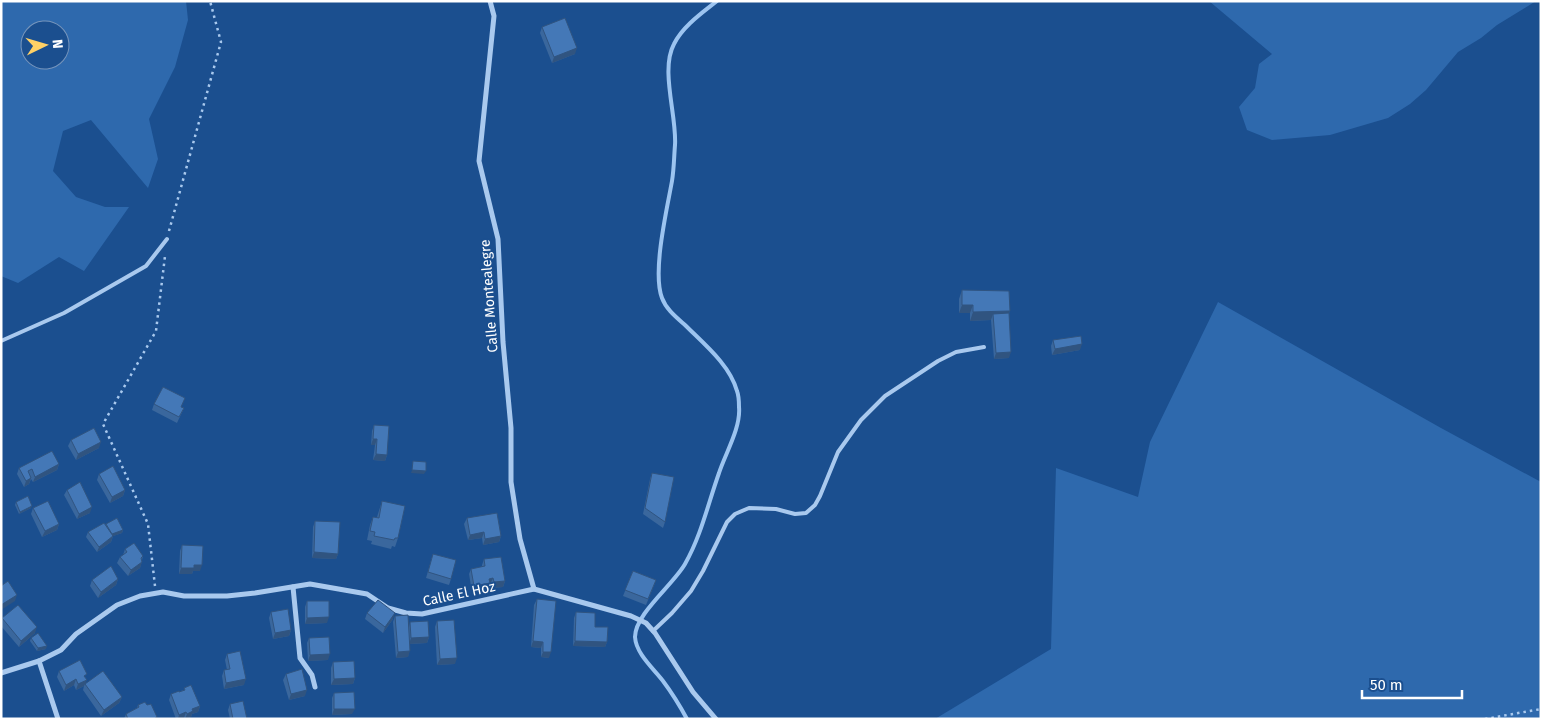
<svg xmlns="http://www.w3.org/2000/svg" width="1542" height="720" font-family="'Fira Sans',sans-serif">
<rect width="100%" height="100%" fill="#1b4f8f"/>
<g fill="#2e69ad" fill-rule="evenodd">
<path d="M 1,1 L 186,1 L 188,20 L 175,67 L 149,119 L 158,159 L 148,188 L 91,120 L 63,131 L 53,171 L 76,197 L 105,207 L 129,207 L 84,271 L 59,257 L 18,283 L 1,276 ZM 30,30 L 60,30 L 60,60 L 30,60 Z"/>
<path d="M 1209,1 L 1536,1 L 1497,25 L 1481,38 L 1458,52 L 1426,90 L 1410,104 L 1388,118 L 1330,135 L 1307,137 L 1272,140 L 1247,130 L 1239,107 L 1255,88 L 1259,64 L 1272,54 Z"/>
<path d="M 1218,302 L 1441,428 L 1541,482 L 1541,719 L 935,719 L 1051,649 L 1056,468 L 1138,497 L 1150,442 Z"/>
</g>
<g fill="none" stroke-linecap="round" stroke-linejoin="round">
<path stroke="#9cc4f0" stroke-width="4" d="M 687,719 C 680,706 672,693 663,681 C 654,669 636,654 635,637 C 635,614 673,585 685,564 C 701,536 708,504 719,473 C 725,454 741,428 739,407 C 739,402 739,396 737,391 C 730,365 704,344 685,325 C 676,317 666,309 662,298 C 652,272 667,209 672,181 C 674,169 674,157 675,145 C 677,116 660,70 674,44 C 683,26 702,13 717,1"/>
<g stroke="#a9c9ee" stroke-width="2.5" stroke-dasharray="2.5 4" stroke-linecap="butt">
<path d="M 169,231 L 221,42 L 210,1"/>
<path d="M 155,586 L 148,524 L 103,424 L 156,331 L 165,256"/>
<path d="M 1485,719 L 1541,709"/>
</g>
<g stroke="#a9c9ee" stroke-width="4">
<path d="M 1,341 L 64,313 L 146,266 L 167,239"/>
<path d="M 653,631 L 672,613 L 691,591 L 703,571 L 727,522 L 735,514 L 749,508 L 776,509 L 795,514 L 806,513 L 815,505 L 820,496 L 838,452 L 861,420 L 885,396 L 938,361 L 956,352 L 984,347"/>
</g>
<g stroke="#a9c9ee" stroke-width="5">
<path d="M 490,1 L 494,16 L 479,161 L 498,239 L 503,342 L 511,428 L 511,482 L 520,539 L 534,589"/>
<path d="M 293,587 L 300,658 L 312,675 L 315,687"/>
<path d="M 39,661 L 58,719"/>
<path d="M 1,673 L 39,661 L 61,650 L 76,634 L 117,605 L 140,596 L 163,592 L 184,596 L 227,596 L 255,593 L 310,584 L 367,594 L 388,608 L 406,613 L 422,614 L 534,589 L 631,616 L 646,623 L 655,633 L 693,692 L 716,719"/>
</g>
</g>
<g fill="#3a679d">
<path d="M 542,27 L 575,54 L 552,63 L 540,33 Z"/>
<path d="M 962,290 L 1010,311 L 1009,313 L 1009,358 L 994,359 L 991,320 L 970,321 L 970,313 L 959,313 L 959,299 Z"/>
<path d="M 1053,340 L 1080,350 L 1052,355 L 1051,346 Z"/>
<path d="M 154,404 L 182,407 L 184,408 L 177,423 L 152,410 Z"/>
<path d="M 374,425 L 387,455 L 385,461 L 373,460 L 375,445 L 371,445 L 372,431 Z"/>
<path d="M 71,440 L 99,448 L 76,460 L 68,446 Z"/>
<path d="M 59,464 L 57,470 L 33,482 L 31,479 L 29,484 L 24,487 L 17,474 L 19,468 Z"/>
<path d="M 652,473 L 665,522 L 663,528 L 643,514 L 650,479 Z"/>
<path d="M 99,474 L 125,490 L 123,496 L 110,503 L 97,480 Z"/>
<path d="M 67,490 L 90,513 L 77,519 L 64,495 Z"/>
<path d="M 382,501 L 398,538 L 395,547 L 392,546 L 391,549 L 371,544 L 372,541 L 367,540 L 370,525 L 373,517 L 377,517 Z"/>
<path d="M 16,502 L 31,508 L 19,514 L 15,505 Z"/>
<path d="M 33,508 L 59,524 L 57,530 L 42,537 L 31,514 Z"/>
<path d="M 467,518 L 501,536 L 499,542 L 483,545 L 482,538 L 468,540 L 464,524 Z"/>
<path d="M 315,521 L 338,554 L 336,559 L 312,558 L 313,527 Z"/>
<path d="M 106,524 L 123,530 L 122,533 L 113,536 L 111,542 L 97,552 L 86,537 L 88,532 L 105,525 Z"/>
<path d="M 182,545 L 200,571 L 193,571 L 192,574 L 179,574 L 180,551 Z"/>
<path d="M 125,549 L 143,556 L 140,568 L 128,576 L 117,563 L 120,557 L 123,555 Z"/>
<path d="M 433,554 L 451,579 L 449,585 L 426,578 Z"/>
<path d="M 484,559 L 505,581 L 503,587 L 491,588 L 491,584 L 490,584 L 488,589 L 472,592 L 469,574 L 471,569 L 482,567 L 482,565 Z"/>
<path d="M 633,571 L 656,580 L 646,605 L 623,596 Z"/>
<path d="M 118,579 L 116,585 L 98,598 L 90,586 L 92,580 Z"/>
<path d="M 537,599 L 549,658 L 541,657 L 541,648 L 531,647 L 534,605 Z"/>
<path d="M 307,601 L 327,623 L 305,624 L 305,607 Z"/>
<path d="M 271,612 L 291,630 L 289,636 L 273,639 L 269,618 Z"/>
<path d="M 576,612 L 595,627 L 607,642 L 605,647 L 573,646 L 574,618 Z"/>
<path d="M 367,613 L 393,619 L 383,633 L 365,619 Z"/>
<path d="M 395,616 L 409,627 L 410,622 L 429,637 L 427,643 L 410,644 L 408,657 L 396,658 L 393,622 Z"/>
<path d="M 2,618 L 35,633 L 19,647 L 1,626 Z"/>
<path d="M 437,621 L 455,664 L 437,665 L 435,627 Z"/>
<path d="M 31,638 L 46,649 L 37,651 L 30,641 Z"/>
<path d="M 309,638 L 328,660 L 308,661 L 307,643 Z"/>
<path d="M 227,654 L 244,685 L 224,689 L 222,676 L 224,670 L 227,670 L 225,660 Z"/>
<path d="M 333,662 L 355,678 L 353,684 L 331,685 L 331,668 Z"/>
<path d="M 59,671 L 86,678 L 85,684 L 122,697 L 119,703 L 101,716 L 83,690 L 84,686 L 76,690 L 74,685 L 64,691 L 57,677 Z"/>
<path d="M 286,674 L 305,696 L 289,700 L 283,680 Z"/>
<path d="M 184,688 L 200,706 L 198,712 L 192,714 L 191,717 L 187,719 L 184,719 L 184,718 L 181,719 L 176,719 L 169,700 L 171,694 L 184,690 Z"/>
<path d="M 334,693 L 352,714 L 332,715 L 332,698 Z"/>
<path d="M 230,704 L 247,719 L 230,719 L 228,710 Z"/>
<path d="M 138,705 L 157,719 L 124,719 L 126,714 L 137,708 Z"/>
</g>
<g fill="#305480">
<path d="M 577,48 L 575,54 L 552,63 L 554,57 Z"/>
<path d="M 962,305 L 973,305 L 970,313 L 959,313 Z"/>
<path d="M 1010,311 L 1006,319 L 993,314 L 991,320 L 970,321 L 973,312 Z"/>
<path d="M 1082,344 L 1080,350 L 1052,355 L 1055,349 Z"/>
<path d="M 1011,352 L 1009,358 L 994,359 L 996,353 Z"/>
<path d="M 373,439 L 377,439 L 375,445 L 371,445 Z"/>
<path d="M 101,442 L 99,448 L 76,460 L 78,454 Z"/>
<path d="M 376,454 L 387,455 L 385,461 L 373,460 Z"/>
<path d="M 59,464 L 57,470 L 33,482 L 35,477 Z"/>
<path d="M 412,470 L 426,471 L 424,474 L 411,473 Z"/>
<path d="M 31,478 L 29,484 L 24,487 L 26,481 Z"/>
<path d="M 125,490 L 123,496 L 110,503 L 112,497 Z"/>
<path d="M 32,506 L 31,508 L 19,514 L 20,512 Z"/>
<path d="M 92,507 L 90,513 L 77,519 L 79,514 Z"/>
<path d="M 59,524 L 57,530 L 42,537 L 45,531 Z"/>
<path d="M 123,530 L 122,533 L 111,537 L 112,534 Z"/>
<path d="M 484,532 L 482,538 L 468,540 L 470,535 Z"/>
<path d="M 113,536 L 111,542 L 97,552 L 99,547 Z"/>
<path d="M 501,536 L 499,542 L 483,545 L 485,539 Z"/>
<path d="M 314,552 L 338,554 L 336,559 L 312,558 Z"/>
<path d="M 142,562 L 140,568 L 128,576 L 131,570 Z"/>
<path d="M 194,565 L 202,565 L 200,571 L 193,571 L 192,574 L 179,574 L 181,568 Z"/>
<path d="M 493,578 L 488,589 L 472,592 L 474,586 L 489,579 Z"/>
<path d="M 118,579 L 116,585 L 98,598 L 101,592 Z"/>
<path d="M 505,581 L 503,587 L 491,588 L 494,582 Z"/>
<path d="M 17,595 L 15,601 L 1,610 L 1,605 Z"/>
<path d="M 395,613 L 393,619 L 383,633 L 385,627 Z"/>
<path d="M 329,617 L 327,623 L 305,624 L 307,618 Z"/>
<path d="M 37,627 L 35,633 L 19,647 L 21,641 Z"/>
<path d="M 291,630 L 289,636 L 273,639 L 275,633 Z"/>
<path d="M 429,637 L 427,643 L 409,644 L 411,638 Z"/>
<path d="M 533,641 L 543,642 L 541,648 L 531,647 Z"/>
<path d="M 575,641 L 607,642 L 605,647 L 573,646 Z"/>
<path d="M 47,646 L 46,649 L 37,651 L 38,648 Z"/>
<path d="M 410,651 L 408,657 L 396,658 L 398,652 Z"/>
<path d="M 543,652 L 551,652 L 549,658 L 541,657 Z"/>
<path d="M 330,654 L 328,660 L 308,661 L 310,655 Z"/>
<path d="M 457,658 L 455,664 L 437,665 L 440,659 Z"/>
<path d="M 355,678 L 353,684 L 331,685 L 334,679 Z"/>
<path d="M 76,679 L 74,685 L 64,691 L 66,685 Z"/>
<path d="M 246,679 L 244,685 L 224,689 L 226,683 Z"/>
<path d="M 87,680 L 84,686 L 76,690 L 78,684 Z"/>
<path d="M 307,690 L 305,696 L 289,700 L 291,694 Z"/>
<path d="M 122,697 L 119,703 L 101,716 L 104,710 Z"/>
<path d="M 200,706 L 198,712 L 192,714 L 191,717 L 185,719 L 187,714 L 192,709 Z"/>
<path d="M 334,709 L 355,709 L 352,714 L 332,715 Z"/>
<path d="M 186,712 L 184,718 L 181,719 L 178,719 L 179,715 Z"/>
</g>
<g fill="#4478b7" stroke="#305480">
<path d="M 565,18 L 577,48 L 554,57 L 542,27 Z"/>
<path d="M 962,290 L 1009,291 L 1010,311 L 973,312 L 973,305 L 962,305 Z"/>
<path d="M 1009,313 L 1011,352 L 996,353 L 993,314 Z"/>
<path d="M 1081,336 L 1082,344 L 1055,349 L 1053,340 Z"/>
<path d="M 163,387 L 185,398 L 181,407 L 184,408 L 179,417 L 154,404 Z"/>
<path d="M 374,425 L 389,426 L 387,455 L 376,454 L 377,439 L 373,439 Z"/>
<path d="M 94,428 L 101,442 L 78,454 L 71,440 Z"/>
<path d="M 52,451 L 59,464 L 35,477 L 32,469 L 28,471 L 31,478 L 26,481 L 19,468 Z"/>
<path d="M 413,461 L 426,462 L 426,471 L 412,470 Z"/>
<path d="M 113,466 L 125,490 L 112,497 L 99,474 Z"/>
<path d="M 652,473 L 674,477 L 665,522 L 645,508 Z"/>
<path d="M 80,482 L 92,507 L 79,514 L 67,490 Z"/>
<path d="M 28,496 L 32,506 L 20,512 L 16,502 Z"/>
<path d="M 48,501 L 59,524 L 45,531 L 33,508 Z"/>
<path d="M 382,501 L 405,506 L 398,538 L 395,538 L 394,540 L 374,536 L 375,532 L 370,531 L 373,517 L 379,518 Z"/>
<path d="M 497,513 L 501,536 L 485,539 L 484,532 L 470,535 L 467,518 Z"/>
<path d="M 117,518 L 123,530 L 112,534 L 106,524 Z"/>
<path d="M 315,521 L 340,522 L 338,554 L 314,552 Z"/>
<path d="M 104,523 L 113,536 L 99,547 L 88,532 Z"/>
<path d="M 134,543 L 143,556 L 141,558 L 142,562 L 131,570 L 120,557 L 127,552 L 125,549 Z"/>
<path d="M 182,545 L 203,546 L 202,565 L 194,565 L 194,568 L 181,568 Z"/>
<path d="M 433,554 L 456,560 L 451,579 L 428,572 Z"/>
<path d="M 501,557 L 505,581 L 494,582 L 493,578 L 489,579 L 490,583 L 474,586 L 471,569 L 485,566 L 484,559 Z"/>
<path d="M 111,566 L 118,579 L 101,592 L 92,580 Z"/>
<path d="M 633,571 L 656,580 L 648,599 L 625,590 Z"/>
<path d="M 8,581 L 17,595 L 1,605 L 1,586 Z"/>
<path d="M 537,599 L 556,601 L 551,652 L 543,652 L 543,642 L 533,641 Z"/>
<path d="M 378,600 L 395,613 L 385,627 L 367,613 Z"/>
<path d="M 307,601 L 329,601 L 329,617 L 307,618 Z"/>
<path d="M 18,605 L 37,627 L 21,641 L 2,618 Z"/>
<path d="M 288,609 L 291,630 L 275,633 L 271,612 Z"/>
<path d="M 576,612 L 595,613 L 595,627 L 608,627 L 607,642 L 575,641 Z"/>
<path d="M 408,615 L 410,651 L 398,652 L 395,616 Z"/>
<path d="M 454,620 L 457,658 L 440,659 L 437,621 Z"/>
<path d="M 428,621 L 429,637 L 411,638 L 410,622 Z"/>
<path d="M 38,633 L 47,646 L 38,648 L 31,638 Z"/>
<path d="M 329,637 L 330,654 L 310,655 L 309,638 Z"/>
<path d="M 240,651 L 246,679 L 226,683 L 224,670 L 230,669 L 227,654 Z"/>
<path d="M 80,660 L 87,674 L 84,676 L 87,680 L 78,684 L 76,679 L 66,685 L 59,671 Z"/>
<path d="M 354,661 L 355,678 L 334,679 L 333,662 Z"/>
<path d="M 302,669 L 307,690 L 291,694 L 286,674 Z"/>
<path d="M 103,671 L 122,697 L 104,710 L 85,684 Z"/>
<path d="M 191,685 L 200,706 L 192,709 L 193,711 L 187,714 L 186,712 L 179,715 L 171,694 L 179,691 L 179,692 L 185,690 L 184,688 Z"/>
<path d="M 354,692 L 355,709 L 334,709 L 334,693 Z"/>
<path d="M 243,701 L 247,719 L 233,719 L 230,704 Z"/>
<path d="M 145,702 L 147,705 L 151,704 L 157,717 L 154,719 L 128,719 L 126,714 L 139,707 L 138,705 Z"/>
</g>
<g text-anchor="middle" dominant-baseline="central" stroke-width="4" stroke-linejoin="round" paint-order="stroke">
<g font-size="14" fill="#fff" stroke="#1b4f8f">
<text transform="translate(489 296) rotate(-94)">Calle Montealegre</text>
<text transform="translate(459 594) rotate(-12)">Calle El Hoz</text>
</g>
</g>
<rect width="1542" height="720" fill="none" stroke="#ffffff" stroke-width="5"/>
<g transform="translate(45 45) rotate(85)"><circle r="24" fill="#1b4f8f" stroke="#7695bc"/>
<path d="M0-4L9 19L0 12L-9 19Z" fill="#ffd166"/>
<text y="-8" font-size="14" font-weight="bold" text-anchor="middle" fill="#ffffff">N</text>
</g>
<path d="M1362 690v8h100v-8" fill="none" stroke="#ffffff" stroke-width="2.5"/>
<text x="1370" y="690" font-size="15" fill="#ffffff" stroke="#1b4f8f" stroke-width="4" paint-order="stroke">50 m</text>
</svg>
